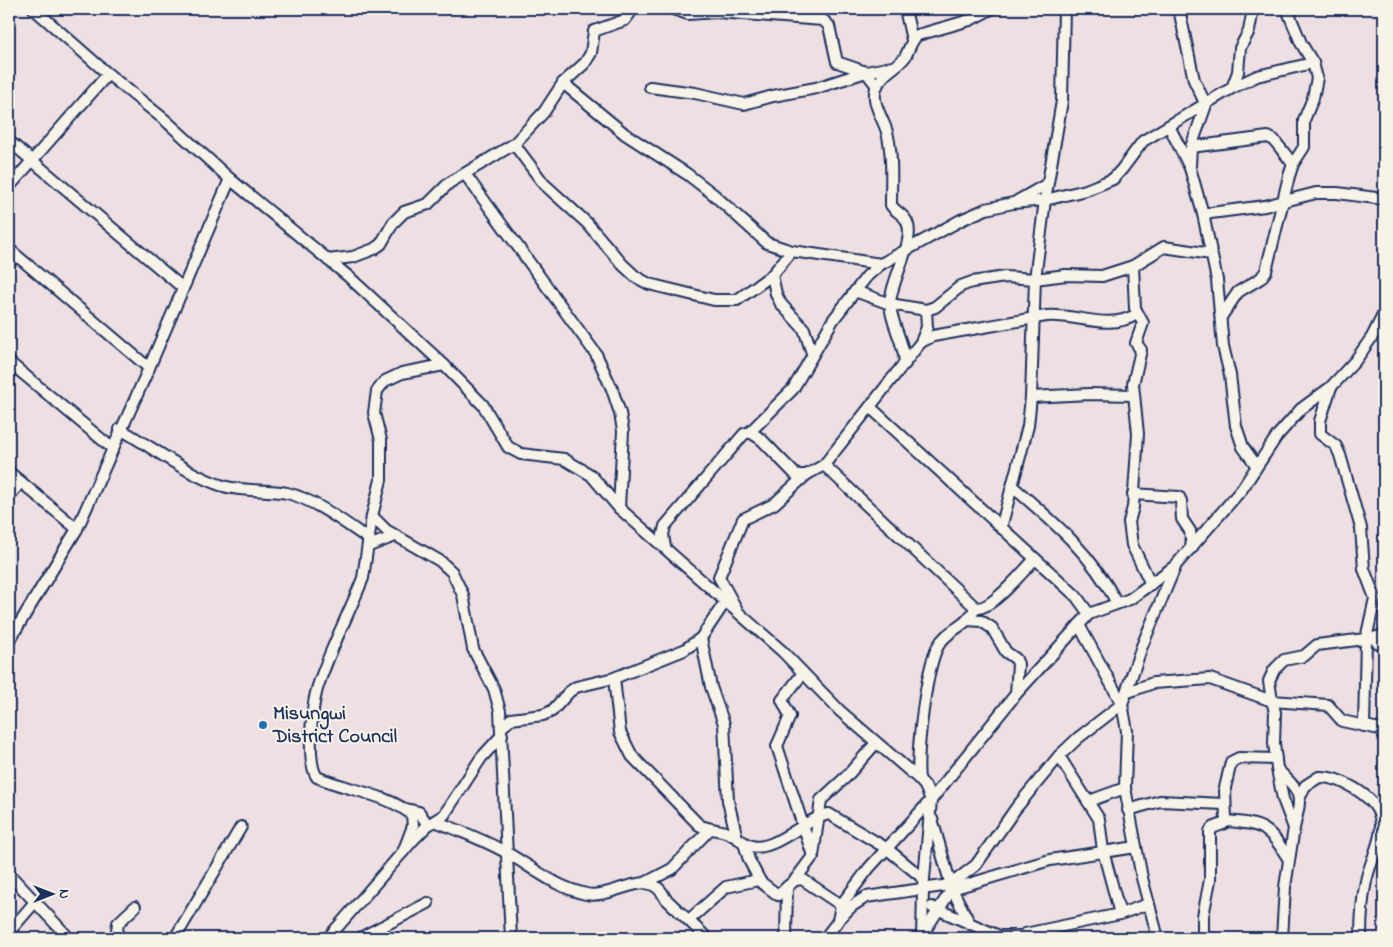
<svg xmlns="http://www.w3.org/2000/svg" width="1393" height="947" font-family="'Indie Flower',sans-serif">
<rect width="100%" height="100%" fill="#eedfe3"/>
<filter id="ink" filterUnits="userSpaceOnUse"><feTurbulence type="fractalNoise" baseFrequency=".02" numOctaves="2"/><feDisplacementMap in="SourceGraphic" scale="10" xChannelSelector="R" yChannelSelector="G"/><feConvolveMatrix kernelMatrix="1 2 1 2 8 2 1 2 1" color-interpolation-filters="sRGB"/></filter>
<g filter="url(#ink)">
<g fill="none" stroke-linecap="round" stroke-linejoin="round">
<defs>
<g id="minor">
<path d="M 34,9 L 108,74 L 165,120 L 230,179 L 349,277 L 444,365 L 483,405 L 508,447 L 521,454 L 564,459 L 591,475 L 619,508 L 782,651 L 840,711 L 919,779 L 925,786 L 931,800 L 923,890 L 922,938"/>
<path d="M 673,9 L 688,14 L 717,12 L 823,20 L 829,26 L 837,62 L 866,72 L 877,86"/>
<path d="M 905,9 L 912,40"/>
<path d="M 1179,9 L 1194,80 L 1206,105 L 1191,147 L 1190,166"/>
<path d="M 563,83 L 625,134 L 687,174 L 713,194 L 767,243 L 792,251 L 881,264"/>
<path d="M 650,87 L 695,93 L 744,104 L 773,96 L 816,88 L 866,72 L 892,67"/>
<path d="M 1232,88 L 1238,72 L 1240,48 L 1249,31 L 1253,9"/>
<path d="M 1169,126 L 1190,168 L 1203,214 L 1217,280 L 1223,346 L 1230,375 L 1236,426 L 1243,447 L 1256,465"/>
<path d="M 9,141 L 183,288"/>
<path d="M 514,144 L 544,184 L 587,223 L 623,265 L 636,277 L 649,284 L 714,300 L 737,300 L 772,275 L 792,251"/>
<path d="M 1191,147 L 1268,137 L 1274,140 L 1293,164"/>
<path d="M 465,174 L 596,354 L 612,389 L 620,413 L 623,431 L 619,508"/>
<path d="M 9,187 L 108,74"/>
<path d="M 1017,201 L 1047,184"/>
<path d="M 1203,214 L 1265,206 L 1316,193 L 1337,193 L 1384,199"/>
<path d="M 9,249 L 149,368"/>
<path d="M 328,260 L 353,257 L 374,249 L 381,244 L 393,223 L 404,212 L 428,204 L 449,183 L 514,144 L 544,112 L 563,83 L 585,63 L 591,53 L 594,31 L 625,20 L 633,9"/>
<path d="M 9,263 L 16,256"/>
<path d="M 1133,266 L 1135,308 L 1143,323 L 1136,343 L 1141,350 L 1133,384 L 1138,434 L 1133,507 L 1129,522 L 1132,545 L 1151,584"/>
<path d="M 772,275 L 776,294 L 781,304 L 804,329 L 812,353"/>
<path d="M 855,291 L 890,304 L 926,310 L 935,307 L 961,286 L 972,282 L 1005,277 L 1035,279 L 1066,275 L 1102,276 L 1133,266 L 1164,247 L 1211,254"/>
<path d="M 1221,317 L 1238,292 L 1261,278 L 1266,271 L 1289,176 L 1293,164 L 1304,147 L 1304,120 L 1313,98 L 1317,78 L 1313,63 L 1301,43 L 1287,9"/>
<path d="M 921,342 L 927,327 L 926,310"/>
<path d="M 9,362 L 112,448"/>
<path d="M 905,364 C 905,343 891,325 890,304 C 890,282 916,241 907,222 C 904,214 895,212 891,205 C 891,181 893,156 887,132 C 883,118 871,103 876,88 C 882,72 897,68 905,57 C 910,49 910,41 918,35 L 970,20 L 991,9"/>
<path d="M 1330,390 L 1320,421 L 1320,434 L 1336,446 L 1340,455 L 1361,528 L 1364,569 L 1375,598 L 1366,639 L 1364,726"/>
<path d="M 1031,397 L 1089,394 L 1133,395"/>
<path d="M 870,407 L 1076,596 L 1089,614"/>
<path d="M 120,429 C 154,448 186,474 223,486 C 244,492 267,489 287,493 C 314,499 348,525 370,540"/>
<path d="M 750,432 L 793,389 L 833,320 L 867,276 L 881,264 L 961,220 L 986,209 L 1013,203 L 1045,200 L 1086,190 L 1101,184 L 1113,179 L 1122,169 L 1143,141 L 1232,88 L 1257,76 L 1313,63"/>
<path d="M 824,465 L 976,608 C 992,610 1023,571 1035,559"/>
<path d="M 9,472 L 77,529"/>
<path d="M 1013,487 C 1055,523 1091,553 1117,603"/>
<path d="M 1133,494 L 1179,497 L 1181,501 L 1182,519 L 1190,531 L 1192,548"/>
<path d="M 9,496 L 21,482"/>
<path d="M 372,516 L 386,530 L 440,561 L 452,572 L 463,595 L 473,649 L 494,689 L 500,711 L 511,938"/>
<path d="M 1001,528 L 1028,426 L 1031,397 L 1035,279 L 1045,200 L 1062,101 L 1064,9"/>
<path d="M 369,546 L 395,536"/>
<path d="M 665,547 L 663,535 L 665,526 L 744,434 L 750,432 L 761,439 L 796,475 L 806,475 L 824,465 L 921,342 L 933,336 L 1046,316 C 1077,313 1108,332 1137,314"/>
<path d="M 737,610 L 719,577 L 743,519 L 774,504 L 806,475"/>
<path d="M 967,620 L 981,621 L 992,628 L 1006,652 L 1016,659 L 1018,664 L 1016,694"/>
<path d="M 1079,625 L 1122,704 L 1127,731 L 1125,788 L 1142,878 L 1158,938"/>
<path d="M 1384,635 L 1373,638 L 1317,645 L 1304,656 L 1284,660 L 1274,670 L 1269,681 L 1272,701 L 1328,705 L 1342,721 L 1384,730"/>
<path d="M 701,638 L 711,687 L 724,724 L 728,801 L 737,838"/>
<path d="M 1373,638 L 1384,648"/>
<path d="M 9,641 L 77,529 L 149,368 L 230,179"/>
<path d="M 803,673 L 782,700 L 790,716 L 777,746 L 813,856"/>
<path d="M 614,678 L 620,732 L 632,756 L 699,825 C 709,830 719,829 728,833 C 737,836 743,844 752,846 C 774,852 806,818 829,814 L 886,848 L 924,879"/>
<path d="M 1128,692 L 1153,683 L 1210,679 L 1272,701 L 1275,712 L 1274,743 L 1277,769 L 1283,799 L 1294,828 L 1285,887 L 1282,938"/>
<path d="M 502,727 L 511,719 L 543,715 L 552,711 L 569,692 L 576,687 L 614,678 L 684,650 L 701,638 L 725,602"/>
<path d="M 1059,756 L 1099,819 L 1103,851 L 1120,914"/>
<path d="M 1278,770 C 1303,795 1302,794 1294,828"/>
<path d="M 919,779 C 916,752 926,669 938,646 C 945,633 958,629 967,620 C 970,617 973,612 976,608"/>
<path d="M 1300,797 L 1305,786 L 1319,777 C 1339,776 1375,796 1380,817 C 1385,836 1370,861 1366,881 C 1362,899 1361,919 1361,938"/>
<path d="M 1089,801 L 1125,788"/>
<path d="M 406,809 L 419,812 L 428,825"/>
<path d="M 1128,810 L 1160,801 L 1224,804"/>
<path d="M 932,819 L 952,889 L 970,924"/>
<path d="M 435,821 C 460,831 485,840 509,854 C 535,869 555,887 586,894 C 613,900 650,864 665,898 L 707,938"/>
<path d="M 1226,821 C 1264,824 1269,827 1289,860"/>
<path d="M 744,843 L 749,860 L 760,881"/>
<path d="M 403,852 L 413,826 L 412,815 C 388,794 346,790 317,777 C 306,762 312,704 318,686 C 330,649 349,614 363,578 L 372,516 L 381,480 L 381,440 L 374,413 L 377,391 L 385,381 L 402,373 L 444,365"/>
<path d="M 9,874 L 69,938"/>
<path d="M 795,880 L 813,856 L 821,800 L 846,777 L 876,743"/>
<path d="M 645,883 L 672,869 L 709,830"/>
<path d="M 932,907 L 999,936 L 1031,936"/>
<path d="M 689,920 L 726,887 L 758,880 L 778,895 L 795,880 L 802,879 L 841,905"/>
<path d="M 838,920 L 852,906 L 866,897 L 950,885 L 976,865 L 1016,808 L 1059,756 L 1078,738 L 1122,704 L 1142,646 L 1175,567"/>
<path d="M 9,932 L 35,902"/>
<path d="M 924,932 L 952,889 L 1050,860 L 1136,847"/>
<path d="M 1025,934 L 1120,914 L 1148,904"/>
<path d="M 116,938 L 118,923 L 135,907"/>
<path d="M 175,938 L 241,827"/>
<path d="M 328,938 L 414,839 L 428,825 L 444,815 L 481,758 L 502,735"/>
<path d="M 360,938 L 428,903"/>
<path d="M 786,938 L 787,887"/>
<path d="M 825,938 L 838,921 L 841,905 L 869,868 L 931,800 L 1016,694 L 1089,614 L 1130,599 L 1175,566 L 1242,489 L 1277,436 L 1301,409 L 1331,387 L 1355,361 L 1372,337 L 1384,313"/>
<path d="M 1203,938 L 1203,916 L 1210,880 L 1210,832 L 1212,828 L 1223,824 L 1226,821 L 1225,788 L 1231,762 L 1239,758 L 1276,759"/>
</g>
</defs>
<use href="#minor" stroke="#1b2f5e" stroke-width="14"/>
<use href="#minor" stroke="#f7f3e8" stroke-width="10"/>
</g>
</g>
<circle fill="#1f6fb2" stroke="#f7f3e8" stroke-width="2" cx="263" cy="725" r="5"/>
<g text-anchor="middle" dominant-baseline="central" stroke-width="4" stroke-linejoin="round" paint-order="stroke">
<g font-size="20" font-weight="bold" fill="#1b2f5e" stroke="#f7f3e8" text-anchor="start">
<text x="273" y="714">Misungwi<tspan x="273" dy="23">District Council</tspan></text>
</g>
</g>
<rect width="1393" height="947" fill="none" stroke="#f7f3e8" stroke-width="30"/>
<rect x="15" y="15" width="1363" height="917" fill="none" stroke="#1b2f5e" stroke-width="2" filter="url(#ink)"/>
<g transform="translate(52 894) rotate(90)" stroke="#f7f3e8" stroke-width="4" paint-order="stroke">
<path d="M0-4L9 19L0 12L-9 19Z" fill="#1b2f5e"/>
<text y="-8" font-size="14" font-weight="bold" text-anchor="middle" fill="#1b2f5e">N</text>
</g>
</svg>
